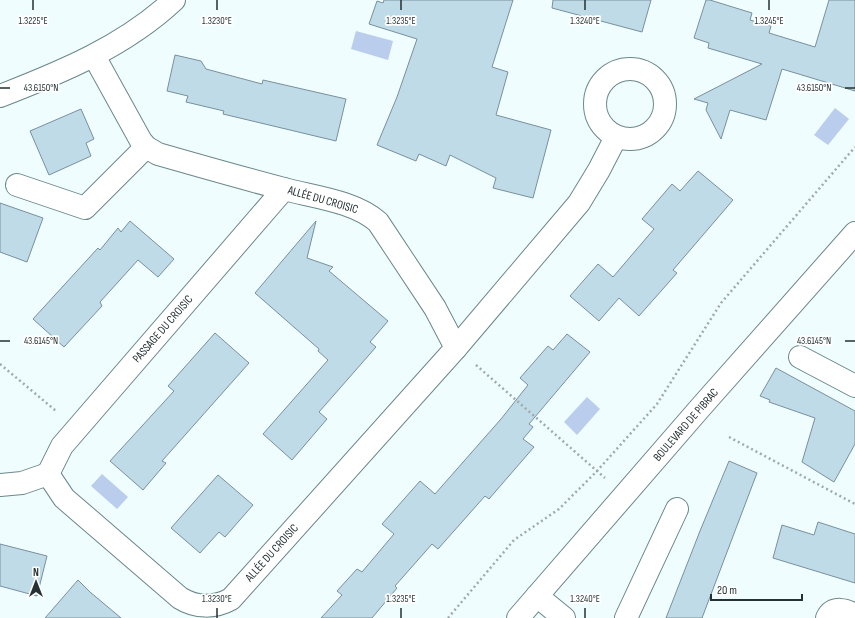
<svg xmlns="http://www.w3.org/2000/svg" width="855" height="618" font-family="'Sofia Sans Condensed',sans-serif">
<rect width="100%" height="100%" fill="#f0fdfe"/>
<g fill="#bacded">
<path d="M 356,31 L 393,41 L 388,60 L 351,49 Z"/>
<path d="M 835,108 L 849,119 L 828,145 L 814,135 Z"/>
<path d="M 587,397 L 600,409 L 577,435 L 564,422 Z"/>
<path d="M 102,474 L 128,497 L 117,509 L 91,486 Z"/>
</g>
<g fill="#c0dbe8" stroke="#78909d">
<path d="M 384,0 L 513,0 L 492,67 L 508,72 L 496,115 L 551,130 L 533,198 L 493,188 L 496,178 L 450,155 L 446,166 L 419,154 L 416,161 L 377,145 L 397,97 L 417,39 L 369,24 L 377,1 L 383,3 Z"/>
<path d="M 553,0 L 651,0 L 642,32 L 552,8 Z"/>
<path d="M 706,0 L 710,0 L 752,13 L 750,20 L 771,26 L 769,33 L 815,47 L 829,0 L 855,0 L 855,91 L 782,69 L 766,120 L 730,110 L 721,139 L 706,110 L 708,103 L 694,99 L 762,64 L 708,48 L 709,43 L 694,38 Z"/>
<path d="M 175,55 L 201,61 L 206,69 L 262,84 L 263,80 L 346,99 L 336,141 L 223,114 L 224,111 L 186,102 L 188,96 L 167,91 Z"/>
<path d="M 81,109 L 94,139 L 86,143 L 91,156 L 49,175 L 30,131 Z"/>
<path d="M 698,171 L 733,200 L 673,270 L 677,273 L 639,316 L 619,298 L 599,321 L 570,296 L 598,264 L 613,277 L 654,229 L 642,219 L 672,184 L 680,191 Z"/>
<path d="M 0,203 L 43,218 L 27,262 L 0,252 Z"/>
<path d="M 130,221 L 174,259 L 158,277 L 138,260 L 100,302 L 102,306 L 64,347 L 33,319 L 98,248 L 100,250 L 118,228 L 121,232 Z"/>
<path d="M 316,221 L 307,258 L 333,267 L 329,271 L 388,321 L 370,342 L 376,347 L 319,412 L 327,419 L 292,460 L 263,434 L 328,360 L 318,351 L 319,349 L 255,293 Z"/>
<path d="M 215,333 L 249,363 L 162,461 L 166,463 L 143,490 L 110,461 L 174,391 L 168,386 Z"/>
<path d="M 567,334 L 590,352 L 529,424 L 533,427 L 523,439 L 534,447 L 489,499 L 485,496 L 438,549 L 432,544 L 395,586 L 397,588 L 372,618 L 321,618 L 342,595 L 337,591 L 357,569 L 362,572 L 394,534 L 382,524 L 420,481 L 435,494 L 501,419 L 528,385 L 520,378 L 548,346 L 553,350 Z"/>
<path d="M 776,368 L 855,411 L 855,444 L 834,482 L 802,462 L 815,418 L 769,402 L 770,400 L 760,396 Z"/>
<path d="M 729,461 L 757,473 L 702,618 L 666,618 L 700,531 Z"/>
<path d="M 218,475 L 253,505 L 225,537 L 219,532 L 200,553 L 171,528 Z"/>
<path d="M 818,522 L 855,534 L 855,583 L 773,558 L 782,525 L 814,535 Z"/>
<path d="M 0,544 L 47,556 L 37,596 L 0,586 Z"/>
<path d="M 78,580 L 90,592 L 121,618 L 45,618 Z"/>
</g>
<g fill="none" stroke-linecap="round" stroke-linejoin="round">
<defs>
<g id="minor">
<circle cx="630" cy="104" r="35"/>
<path d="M 0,96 C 62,72 125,46 174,0"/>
<path d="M 17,185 L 85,208 L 146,147"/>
<path d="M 456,348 L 579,203 L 599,170 L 616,137"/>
<path d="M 800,357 L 855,386"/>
<path d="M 48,474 L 62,446 L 284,189"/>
<path d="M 0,485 L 22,483 L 48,474 L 64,498 L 180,598 C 196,608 215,608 231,599 L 456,348 L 435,308 L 378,222 C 354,201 314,197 284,189 C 242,178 200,166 158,154 L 146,147 L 141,141 L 94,56"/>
<path d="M 537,596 L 564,618"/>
<path d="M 518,618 L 700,408 L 855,233"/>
<path d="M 626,618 L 677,509"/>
<path d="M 827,618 C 833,606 847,609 855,616"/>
</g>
</defs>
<use href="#minor" stroke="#6b888a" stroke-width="24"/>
<g stroke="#9eaaab" stroke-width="2.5" stroke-dasharray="2 3" stroke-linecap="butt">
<path d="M 0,364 L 56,411"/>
<path d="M 476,365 L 605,478"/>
<path d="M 729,437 L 855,504"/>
<path d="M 448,618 L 514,540 L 559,509 L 597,471 L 657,404 L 721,303 L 855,147"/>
</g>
<use href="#minor" stroke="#fff" stroke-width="22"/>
</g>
<path fill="none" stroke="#253132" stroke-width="1.5" d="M 33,0 L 33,10M 217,0 L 217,10M 401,0 L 401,10M 585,0 L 585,10M 769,0 L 769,10M 0,88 L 10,88M 845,88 L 855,88M 0,341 L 10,341M 845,341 L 855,341M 217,608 L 217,618M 401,608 L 401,618M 585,608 L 585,618"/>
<g text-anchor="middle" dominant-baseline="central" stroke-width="3.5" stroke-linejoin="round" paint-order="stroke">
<g font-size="12" fill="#253132" stroke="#fff">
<text transform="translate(323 200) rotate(16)">ALLÉE DU CROISIC</text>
<text transform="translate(163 329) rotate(-49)">PASSAGE DU CROISIC</text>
<text transform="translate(686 425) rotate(-49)">BOULEVARD DE PIBRAC</text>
<text transform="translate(272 553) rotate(-48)">ALLÉE DU CROISIC</text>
</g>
</g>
<g font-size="10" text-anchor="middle" fill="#253132" stroke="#fff" stroke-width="3.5" stroke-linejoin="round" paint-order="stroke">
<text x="33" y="24">1.3225°E</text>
<text x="217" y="24">1.3230°E</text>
<text x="401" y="24">1.3235°E</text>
<text x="585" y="24">1.3240°E</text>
<text x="769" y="24">1.3245°E</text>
<text x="41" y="91">43.6150°N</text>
<text x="814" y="91">43.6150°N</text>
<text x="41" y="344">43.6145°N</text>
<text x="814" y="344">43.6145°N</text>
<text x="217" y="602">1.3230°E</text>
<text x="401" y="602">1.3235°E</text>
<text x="585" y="602">1.3240°E</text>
</g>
<g transform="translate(36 582)" stroke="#ffffff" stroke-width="3" paint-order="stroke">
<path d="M0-3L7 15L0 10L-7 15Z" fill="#253132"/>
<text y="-6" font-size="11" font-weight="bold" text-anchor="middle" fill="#253132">N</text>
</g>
<path d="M711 594v6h91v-6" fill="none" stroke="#253132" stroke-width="2"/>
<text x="717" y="594" font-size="12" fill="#253132" stroke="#ffffff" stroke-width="3" paint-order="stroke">20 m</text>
</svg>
